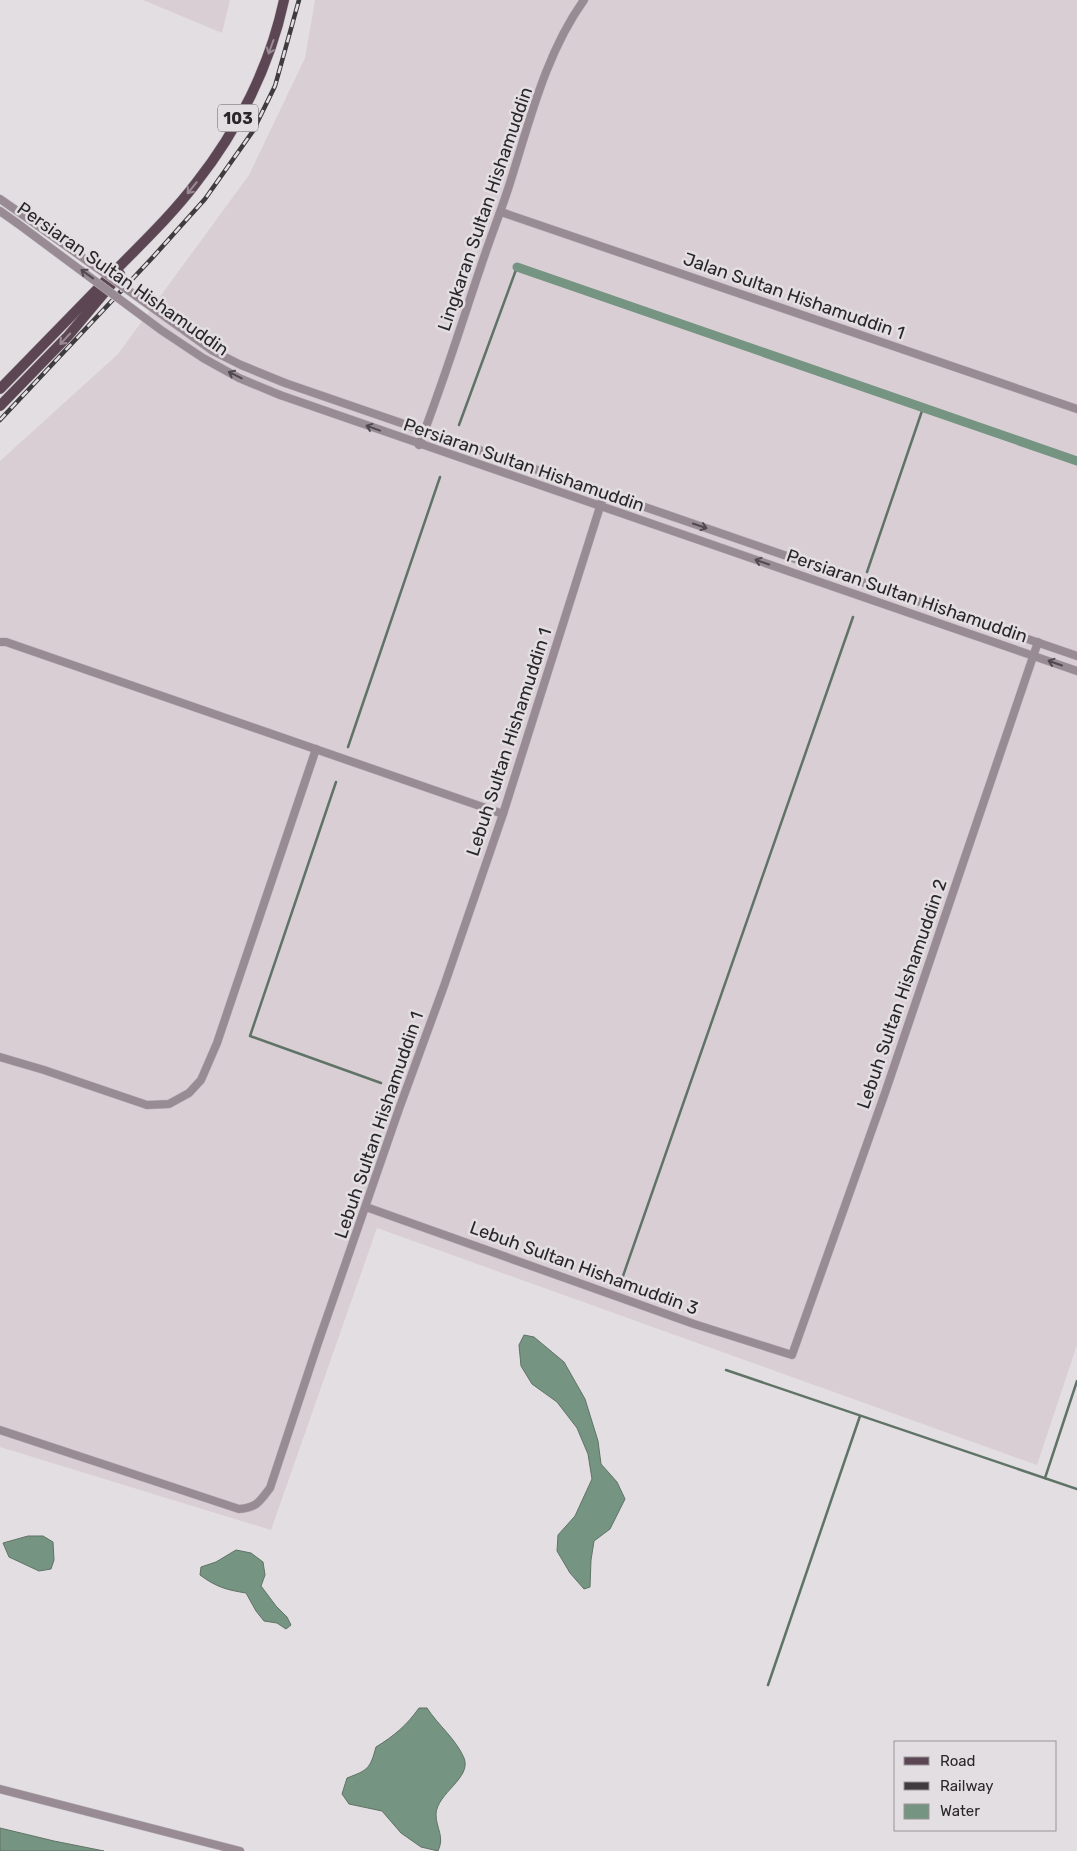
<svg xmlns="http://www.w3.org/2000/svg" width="1077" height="1851" font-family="Rubik,sans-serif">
<rect width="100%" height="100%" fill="#e3dee1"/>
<g fill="#daced5">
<path d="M 143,0 L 230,0 L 222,33 Z"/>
<path d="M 315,0 L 1077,0 L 1077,1345 L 1037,1465 L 377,1228 L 271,1530 L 0,1447 L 0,461 L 118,354 L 249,175 L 305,58 Z"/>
</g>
<g fill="#769482" stroke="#5f7367">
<path d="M 524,1335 L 534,1337 L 564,1362 L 585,1399 L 598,1441 L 601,1464 L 617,1482 L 625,1499 L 610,1529 L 594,1541 L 591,1560 L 590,1587 L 584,1589 L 570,1573 L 557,1551 L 558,1535 L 575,1516 L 592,1479 L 588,1454 L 577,1428 L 557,1402 L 532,1384 L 521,1366 L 519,1345 Z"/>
<path d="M 28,1536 L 43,1536 L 53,1542 L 54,1560 L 51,1569 L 39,1571 L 9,1557 L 3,1543 Z"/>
<path d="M 236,1550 L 251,1553 L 263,1562 L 265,1575 L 261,1586 L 276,1606 L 287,1617 L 291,1625 L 286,1629 L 277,1623 L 264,1621 L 256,1611 L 246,1593 C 227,1590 216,1587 200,1575 L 201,1567 L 216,1562 Z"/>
<path d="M 419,1708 L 427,1708 C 438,1725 456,1739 464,1758 C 472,1778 437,1793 436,1814 C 436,1829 445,1836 438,1851 L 421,1847 L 401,1833 L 382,1811 L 349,1804 L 342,1794 L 347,1778 C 368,1770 370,1769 376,1747 C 394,1736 407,1725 419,1708 Z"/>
<path d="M 0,1828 L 54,1841 L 104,1851 L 0,1851 Z"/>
</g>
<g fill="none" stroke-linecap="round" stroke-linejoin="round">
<g stroke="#5f7367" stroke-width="2.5">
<path d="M 459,425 L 517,267"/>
<path d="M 867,572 L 923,408"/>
<path d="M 348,747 L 440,477"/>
<path d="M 336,782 L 250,1036 L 381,1083"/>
<path d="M 623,1276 L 853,617"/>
<path d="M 726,1370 L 1077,1489"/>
<path d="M 1045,1478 L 1077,1381"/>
<path d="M 768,1685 L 860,1416"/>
</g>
<path stroke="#769482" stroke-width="9" d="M 517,267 L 1077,461"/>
<defs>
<g id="minor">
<path d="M 0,199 L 23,215"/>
<path d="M 0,211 L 17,223"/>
<path d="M 501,212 L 1077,409"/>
<path d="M 285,383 L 1077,656"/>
<path d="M 280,395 L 1077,671"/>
<path d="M 419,445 C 442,387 460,328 480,269 C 489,241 500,214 509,186 C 529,124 545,54 584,0"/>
<path d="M 0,642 L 6,642 L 503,814"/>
<path d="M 0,1057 L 44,1070 L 147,1105 L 169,1104 L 189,1093 L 201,1080 L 217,1043 L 316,749"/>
<path d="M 366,1207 L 694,1324 L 792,1355 L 885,1093 L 1038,642"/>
<path d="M 0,1430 L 239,1509 C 257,1508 260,1501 270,1488 L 318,1343 L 399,1109 L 444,986 L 503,814 L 604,494"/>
<path d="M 0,1789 L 240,1851"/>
</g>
<g id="major">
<path d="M 0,389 C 37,351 74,313 111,275 C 140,245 171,216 196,183 C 238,130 270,66 284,0"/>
<path d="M 0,406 L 68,336 L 120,274"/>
</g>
</defs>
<use href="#minor" stroke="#beb9bc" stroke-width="9"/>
<use href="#major" stroke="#beb9bc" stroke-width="11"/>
<use href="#minor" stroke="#988b93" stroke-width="8"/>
<use href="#major" stroke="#5c4654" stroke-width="10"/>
<defs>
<path id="rail" d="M 0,420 L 153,257 L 205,199 L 253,131 L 275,86 L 299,0"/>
</defs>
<use href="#rail" stroke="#3e3c3e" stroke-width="4.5"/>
<use href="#rail" stroke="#e3dee1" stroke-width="2.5" stroke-dasharray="8" stroke-linecap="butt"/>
<defs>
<g id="minor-bridge">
<path d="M 23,215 L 213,351 L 241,365 L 285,383"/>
<path d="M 17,223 L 161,330 L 203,358 L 239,378 L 280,395"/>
</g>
</defs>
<use href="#minor-bridge" stroke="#beb9bc" stroke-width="9" stroke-linecap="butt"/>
<use href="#minor-bridge" stroke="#988b93" stroke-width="8"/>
</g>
<defs><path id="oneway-shaft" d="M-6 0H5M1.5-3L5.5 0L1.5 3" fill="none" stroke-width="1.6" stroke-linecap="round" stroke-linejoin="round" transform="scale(1.25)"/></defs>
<g stroke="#998a93">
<use href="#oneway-shaft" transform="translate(271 47) rotate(110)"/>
<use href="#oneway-shaft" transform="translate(192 188) rotate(129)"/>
<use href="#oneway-shaft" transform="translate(65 339) rotate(133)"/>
</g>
<g stroke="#504a4e">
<use href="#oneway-shaft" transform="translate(87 274) rotate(-144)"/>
<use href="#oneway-shaft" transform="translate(235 375) rotate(-153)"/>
<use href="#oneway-shaft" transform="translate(373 428) rotate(-160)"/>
<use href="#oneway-shaft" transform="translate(700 526) rotate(19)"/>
<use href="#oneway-shaft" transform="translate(762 562) rotate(-161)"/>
<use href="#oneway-shaft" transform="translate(1055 663) rotate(-161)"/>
</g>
<g text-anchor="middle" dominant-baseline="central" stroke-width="5" stroke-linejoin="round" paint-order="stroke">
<rect fill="#e3dee1" stroke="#615e60" stroke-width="1" x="218" y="104.5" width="40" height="27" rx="4"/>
<g font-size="16" font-weight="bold" fill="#292729">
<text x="238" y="118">103</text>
</g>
<g font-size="18" fill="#292729" stroke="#e3dee1">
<text transform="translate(485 209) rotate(-71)">Lingkaran Sultan Hishamuddin</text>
<text transform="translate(123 279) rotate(35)">Persiaran Sultan Hishamuddin</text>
<text transform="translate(794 296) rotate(19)">Jalan Sultan Hishamuddin 1</text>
<text transform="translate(524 465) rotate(19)">Persiaran Sultan Hishamuddin</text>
<text transform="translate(907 596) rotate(19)">Persiaran Sultan Hishamuddin</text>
<text transform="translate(509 742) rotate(-72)">Lebuh Sultan Hishamuddin 1</text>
<text transform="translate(902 994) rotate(-71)">Lebuh Sultan Hishamuddin 2</text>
<text transform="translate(379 1125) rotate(-71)">Lebuh Sultan Hishamuddin 1</text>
<text transform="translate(584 1268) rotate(20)">Lebuh Sultan Hishamuddin 3</text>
</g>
</g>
<rect x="894" y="1741" width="162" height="90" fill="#e3dee1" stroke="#999597"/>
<rect x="904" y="1757" width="25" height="8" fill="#5c4654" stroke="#999597"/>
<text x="940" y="1766" font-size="15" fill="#292729">Road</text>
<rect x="904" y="1782" width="25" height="8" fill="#3e3c3e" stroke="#999597"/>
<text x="940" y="1791" font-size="15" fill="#292729">Railway</text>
<rect x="904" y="1804" width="25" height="15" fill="#769482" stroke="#999597"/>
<text x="940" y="1816" font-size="15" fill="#292729">Water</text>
</svg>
